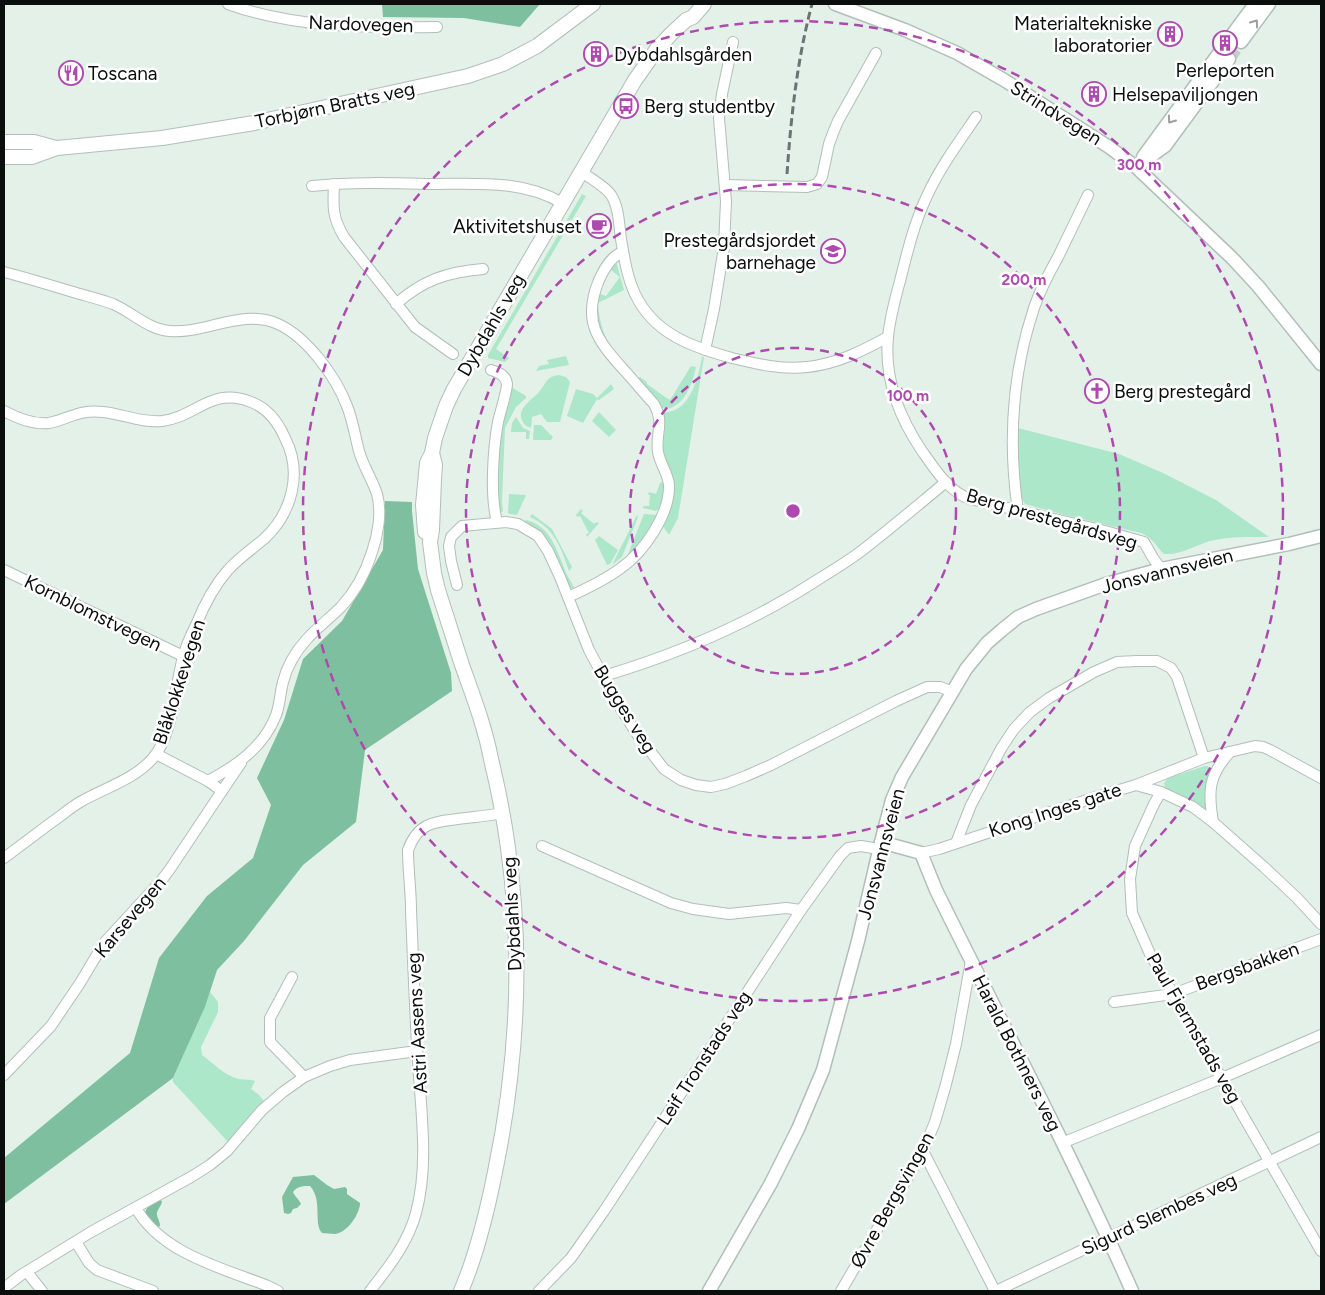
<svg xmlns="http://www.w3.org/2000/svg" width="1325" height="1295" font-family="Figtree,sans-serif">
<rect width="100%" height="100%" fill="#e3f1e9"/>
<g fill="#ace7c9">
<path d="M 582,194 L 586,196 L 496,349 L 509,358 L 505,362 L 488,358 L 488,355 Z"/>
<path d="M 616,261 L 624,290 L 598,303 C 599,316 601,326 606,338 L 603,339 C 598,324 593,309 598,293 L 606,296 L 620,277 L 612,271 L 611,269 Z"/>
<path d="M 566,356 L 569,365 L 536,371 L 539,366 L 549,364 L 547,360 Z"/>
<path d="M 702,357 L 704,357 L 678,518 L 669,535 L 662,525 L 667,513 L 661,443 C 667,433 664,424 662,413 C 666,412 671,412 675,410 C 692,402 699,375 702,357 Z"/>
<path d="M 691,366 L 696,367 C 693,381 687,400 673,407 C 670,409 665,408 661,408 L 637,378 L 640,377 L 647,382 L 647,384 C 655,389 661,395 670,400 Z"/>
<path d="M 559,375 L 566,377 L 570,382 L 560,422 L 547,422 L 541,414 L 532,417 L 531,428 C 526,426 524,425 522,420 C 517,408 532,400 539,392 C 547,383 545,377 559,375 Z"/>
<path d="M 611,384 L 614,389 L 599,400 L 597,399 L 583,423 L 567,416 L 576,389 L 593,394 L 597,398 Z"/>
<path d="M 511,387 L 526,396 L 526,398 L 516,407 L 505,428 L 502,501 L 503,511 L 500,513 C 493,469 499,429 511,387 Z"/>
<path d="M 599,412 L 616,430 L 609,437 L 592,421 Z"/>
<path d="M 516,417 L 523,428 L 530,431 L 529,439 L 526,439 L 526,432 L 511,432 L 512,423 Z"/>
<path d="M 534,425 L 541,425 L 553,437 L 551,440 L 533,440 Z"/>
<path d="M 1018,428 L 1119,454 L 1163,473 L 1216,500 L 1269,537 C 1250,537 1229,536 1210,541 C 1194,546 1181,555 1164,554 C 1154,544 1154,539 1141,533 L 1065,515 L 1025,504 C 1015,489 1018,446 1018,428 Z"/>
<path d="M 661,482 L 665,483 L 661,508 L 656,511 L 643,508 L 643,506 L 649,506 L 650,495 L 648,495 L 649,492 L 656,494 L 660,483 Z"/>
<path d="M 509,494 L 526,495 L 517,515 L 510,514 L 508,513 Z"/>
<path d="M 581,509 L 583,511 L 581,513 L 594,524 L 597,522 L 599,523 L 587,537 L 586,534 L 589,533 L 580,516 L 577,517 L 576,515 Z"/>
<path d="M 532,514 L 552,529 L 572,567 L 569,571 C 561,547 554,528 530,517 Z"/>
<path d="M 644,514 L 658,515 L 650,531 L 629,556 L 628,554 Z"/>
<path d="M 637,515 L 638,517 L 622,557 L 612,565 Z"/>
<path d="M 526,520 C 551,526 556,549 565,570 C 567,576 571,581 574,587 L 574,589 L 568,587 L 548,541 L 542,533 L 524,522 Z"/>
<path d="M 599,536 L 618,550 L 610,564 L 607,565 L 595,540 Z"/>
<path d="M 1205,766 L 1208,766 L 1210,770 L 1206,809 L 1204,810 L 1182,795 L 1166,789 L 1164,783 L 1168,778 Z"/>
<path d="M 210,992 L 218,1002 L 218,1012 L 201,1047 L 202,1055 C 213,1063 225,1076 239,1079 C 244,1080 250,1079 255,1081 L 251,1089 L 259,1095 L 264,1101 L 228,1142 L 173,1082 L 173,1078 L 205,1007 Z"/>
</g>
<g fill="#7dbf9e">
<path d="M 382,4 L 540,4 L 520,27 L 464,18 L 383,17 Z"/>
<path d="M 385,501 L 412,502 L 412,511 L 418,569 L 451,673 L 452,691 L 365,750 L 356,822 L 303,865 L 244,941 L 217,970 L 205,1007 L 173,1078 L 4,1204 L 4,1158 L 130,1053 L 159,958 L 207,896 L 253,858 L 271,805 L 257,778 L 284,720 L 303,659 L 342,621 L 383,550 Z"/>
<path d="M 314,1175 L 327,1185 L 334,1189 L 345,1187 L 347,1189 L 347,1194 L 360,1203 C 360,1214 347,1233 335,1234 C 331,1234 326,1233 322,1233 C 313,1223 323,1200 310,1186 C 304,1186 297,1186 293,1192 C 295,1197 299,1199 301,1204 L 297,1208 L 293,1209 L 291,1213 L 288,1214 L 284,1213 L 282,1197 L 293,1177 Z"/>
<path d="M 160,1200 L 162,1201 C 162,1206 156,1210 157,1215 C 158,1220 160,1221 160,1226 L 156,1228 L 145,1214 C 146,1205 153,1203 160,1200 Z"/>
</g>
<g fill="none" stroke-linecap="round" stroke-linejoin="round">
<g stroke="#c2cfc8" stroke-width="12" stroke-dasharray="12 6" stroke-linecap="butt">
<path d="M 1220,52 L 1232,35"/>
<path d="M 1229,59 L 1241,42"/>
</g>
<defs>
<g id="minor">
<path d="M 228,4 C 294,28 367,28 437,27"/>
<path d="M 976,117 C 958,143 939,169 926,198 C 914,224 907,253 900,281 C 895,299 890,318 888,337 C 884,378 899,417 922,451 C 934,468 949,492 970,499 L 1105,531 L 1144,542 L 1153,558 L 1161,569"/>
<path d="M 581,171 C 590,179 604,185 611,195 C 619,207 619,225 621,239 C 624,257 627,277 635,294 C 654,334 692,347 732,358 C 757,364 782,370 807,367 C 837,364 862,351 888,337"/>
<path d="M 334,184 C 333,206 332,217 344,237 L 415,327 L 453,354"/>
<path d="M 725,185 L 807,187 L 817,184 L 822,177 L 829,144 L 833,133 L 838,121 L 876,53"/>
<path d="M 312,186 C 351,182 389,183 427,184 C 472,184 522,179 562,203"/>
<path d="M 4,272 C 27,278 50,285 73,292 C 86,296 100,299 113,304 C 132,312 149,330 170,331 C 206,334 242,308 278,324 C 307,337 336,377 347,406 C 353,421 355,436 359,451 C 363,466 372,479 377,494 C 382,512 378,535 372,552 C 366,571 355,592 341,607 C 330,618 318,627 307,639 C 296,651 287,666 283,682 C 280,693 280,705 276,715 C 264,747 236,766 208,781 L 156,754"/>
<path d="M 396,304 C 423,280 447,272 483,269"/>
<path d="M 705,350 L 714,309 L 724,247 L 726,201 L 719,118 L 722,94 L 733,42"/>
<path d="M 491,370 C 498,372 506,375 507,384 C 507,391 500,413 498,422 C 493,449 490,496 497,522"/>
<path d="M 4,411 C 17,418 33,425 49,423 C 68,419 80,409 103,412 C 123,414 141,423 162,421 C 196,417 212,386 251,402 C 267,408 278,422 285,438 C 303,473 292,513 264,539 C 252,549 239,558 228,570 C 214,586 204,605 196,625 C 191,635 186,646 183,657 C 175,686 173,735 153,758 C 134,780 104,788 80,802 C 70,808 61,816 52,822 C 36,834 20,846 4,858"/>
<path d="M 1018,511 C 1008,443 1012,374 1034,308 C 1040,290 1049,273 1058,257 C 1068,236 1078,216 1088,195"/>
<path d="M 4,570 L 183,656"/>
<path d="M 457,585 L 451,561 L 449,546 L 451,537 L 462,526 L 506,522 L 518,524 L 538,536 L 548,551 L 560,577 L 589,650 L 621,709 L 637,734 L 664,769 L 681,780 L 696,785 L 711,787 L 725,784 L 746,776 L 771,765 L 896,701 L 927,687 L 940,687 L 953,692"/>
<path d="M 568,597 C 586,589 605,580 621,568 C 644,552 670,514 669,485 C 668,473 660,464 658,452 C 655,434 665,423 654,404 C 644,393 634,381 624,370 C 597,340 582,321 599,280 C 604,269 611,256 623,252"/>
<path d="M 604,676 C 681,653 755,621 822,577 C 835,569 848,561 860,552 C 890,529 918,505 946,482"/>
<path d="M 1136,785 L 1204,758 L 1255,746 L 1263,747 L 1270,750 L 1321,778"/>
<path d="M 222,791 L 241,763"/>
<path d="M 1161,792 L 1154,804 L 1135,846 L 1130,879 L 1132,913 L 1150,954 L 1321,1251"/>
<path d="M 1213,822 C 1208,792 1208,776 1230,752"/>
<path d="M 956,843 L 971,805 L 1002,747 L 1014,729 L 1030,712 L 1049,698 L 1094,672 L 1117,662 L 1137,661 L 1157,661 L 1171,668 L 1177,677 L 1204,758"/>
<path d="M 542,846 L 671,903 L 693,909 L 729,914 L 786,908 L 801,910"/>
<path d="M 921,853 L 939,849 L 1099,796 L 1136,785 L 1161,792 L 1193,807 L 1213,822 L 1264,867 L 1297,898 L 1321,924"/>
<path d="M 292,977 L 270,1018 L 270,1042 L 304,1077"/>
<path d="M 1114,1002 L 1173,994 L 1321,939"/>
<path d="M 4,1075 L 51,1026 L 80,983 L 104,943 L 161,881 L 170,869 L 222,791 L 208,781"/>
<path d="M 1062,1143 L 1222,1078 L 1321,1035"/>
<path d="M 923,1151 L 995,1291"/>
<path d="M 136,1208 C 161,1253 222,1268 268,1286 L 278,1291"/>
<path d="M 76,1242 L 89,1263 L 97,1270 L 153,1291"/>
<path d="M 27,1272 L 42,1291"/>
<path d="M 4,1288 L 21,1275 L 91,1232 L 191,1177 L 210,1165 L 227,1151 L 262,1110 L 283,1092 L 304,1077 L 330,1066 L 350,1060 L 417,1051"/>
<path d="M 370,1291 C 388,1268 408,1243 416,1213 C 429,1165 421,1112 418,1062 C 415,1012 413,961 411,910 C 411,890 408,870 408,850 C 418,823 433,822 458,819 C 473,817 488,816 502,813"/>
<path d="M 539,1291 L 571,1258 L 604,1211 L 801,910 L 840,856 L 848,848 L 861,846 L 879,849"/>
<path d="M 841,1291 L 923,1151 L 935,1122 L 946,1084 L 956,1044 L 971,961"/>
<path d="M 996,1291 L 1321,1137"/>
</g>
<g id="tertiary">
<path d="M 835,4 L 905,30 L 957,53 L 1004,80 L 1109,147 L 1136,167 L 1232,258 L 1258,286 L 1321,364"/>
<path d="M 1232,35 L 1255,4"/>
<path d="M 1241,42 L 1269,4"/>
<path d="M 1143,157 L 1220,52"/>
<path d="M 1136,167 L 1165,146 L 1229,59"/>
<path d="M 881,842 L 921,853 L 936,890 C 1002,1024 1072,1155 1132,1291"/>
<path d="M 709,1291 L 771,1183 L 798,1129 L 823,1070 L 858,941 L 881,842 L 892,800 L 902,777 L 966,669 L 987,643 L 1002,630 L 1018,617 L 1036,609 L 1106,584 L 1161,569 L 1289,544 L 1321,536"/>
</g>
<g id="secondary">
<path d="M 4,142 L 34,142 L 56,148"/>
<path d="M 4,157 L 32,157 L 57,148 L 162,138 L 254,123 L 468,76 L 503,64 L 537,46 L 593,4"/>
<path d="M 432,453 L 435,465 L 434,479 L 432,530 L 430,542 L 434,573 L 438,590 C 446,615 454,640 462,665 C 473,696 485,727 491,759 C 498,788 504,818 508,848 C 523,955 517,1066 495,1172 C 487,1212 477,1254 461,1291"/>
<path d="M 425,532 L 423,505 L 427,463 L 432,453 L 435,438 L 446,406 L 454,389 L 635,80 L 657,49 L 671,34 L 686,20 L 693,17 L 704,4"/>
</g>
</defs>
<use href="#minor" stroke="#b2bfb8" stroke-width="12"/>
<use href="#tertiary" stroke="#b2bfb8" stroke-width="15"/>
<use href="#secondary" stroke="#b2bfb8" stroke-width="16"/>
<use href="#minor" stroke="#fff" stroke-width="10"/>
<use href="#tertiary" stroke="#fff" stroke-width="12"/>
<use href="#secondary" stroke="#fff" stroke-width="14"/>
<path stroke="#6b746f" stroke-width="3" stroke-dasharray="8 4" stroke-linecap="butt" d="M 787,174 C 791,117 797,60 812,4"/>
</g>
<defs><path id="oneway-chevron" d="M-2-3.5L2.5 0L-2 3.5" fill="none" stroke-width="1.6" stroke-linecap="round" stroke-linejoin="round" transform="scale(1.25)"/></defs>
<g stroke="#9d9f9e">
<use href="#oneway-chevron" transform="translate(1255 23) rotate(-54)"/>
<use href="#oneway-chevron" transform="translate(1171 120) rotate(126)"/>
</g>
<g fill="none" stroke="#ae4aaf" stroke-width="2.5" stroke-dasharray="9 6">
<circle cx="793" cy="511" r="163"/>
<circle cx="793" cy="511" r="327"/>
<circle cx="793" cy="511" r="490"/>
</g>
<defs>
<symbol id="building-ring" viewBox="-11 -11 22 22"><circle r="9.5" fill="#fff" stroke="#ae4aaf" stroke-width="1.5"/><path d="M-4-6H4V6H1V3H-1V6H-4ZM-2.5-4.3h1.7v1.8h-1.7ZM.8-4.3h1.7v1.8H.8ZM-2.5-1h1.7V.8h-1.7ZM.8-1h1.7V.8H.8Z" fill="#ae4aaf"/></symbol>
<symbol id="restaurant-ring" viewBox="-11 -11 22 22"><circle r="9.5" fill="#fff" stroke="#ae4aaf" stroke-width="1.5"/><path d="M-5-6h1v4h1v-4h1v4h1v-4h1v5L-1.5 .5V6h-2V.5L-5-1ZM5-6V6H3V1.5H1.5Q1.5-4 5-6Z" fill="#ae4aaf"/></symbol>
<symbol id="bus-ring" viewBox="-11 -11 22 22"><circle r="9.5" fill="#fff" stroke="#ae4aaf" stroke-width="1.5"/><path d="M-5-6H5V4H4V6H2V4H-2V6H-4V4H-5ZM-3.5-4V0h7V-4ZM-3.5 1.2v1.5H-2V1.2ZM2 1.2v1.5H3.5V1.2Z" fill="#ae4aaf"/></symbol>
<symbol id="cafe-ring" viewBox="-11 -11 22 22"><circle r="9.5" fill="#fff" stroke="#ae4aaf" stroke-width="1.5"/><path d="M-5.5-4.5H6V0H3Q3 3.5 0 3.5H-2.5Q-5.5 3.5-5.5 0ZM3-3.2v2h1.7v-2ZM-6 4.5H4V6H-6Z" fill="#ae4aaf"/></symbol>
<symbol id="school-ring" viewBox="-11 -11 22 22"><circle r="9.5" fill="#fff" stroke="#ae4aaf" stroke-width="1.5"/><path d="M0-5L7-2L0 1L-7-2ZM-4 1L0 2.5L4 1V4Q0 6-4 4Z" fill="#ae4aaf"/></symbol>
<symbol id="church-ring" viewBox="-11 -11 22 22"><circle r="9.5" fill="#fff" stroke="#ae4aaf" stroke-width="1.5"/><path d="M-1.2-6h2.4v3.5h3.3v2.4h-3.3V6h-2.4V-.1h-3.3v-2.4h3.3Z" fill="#ae4aaf"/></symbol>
</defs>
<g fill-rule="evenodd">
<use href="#building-ring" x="1156" y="20" width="28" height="28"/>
<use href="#building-ring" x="1211" y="29" width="28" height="28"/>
<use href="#building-ring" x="582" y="40" width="28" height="28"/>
<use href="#restaurant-ring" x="57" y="59" width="28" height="28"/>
<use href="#building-ring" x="1080" y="80" width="28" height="28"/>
<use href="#bus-ring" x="612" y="92" width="28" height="28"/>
<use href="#cafe-ring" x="585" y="212" width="28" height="28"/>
<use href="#school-ring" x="819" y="237" width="28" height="28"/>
<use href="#church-ring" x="1083" y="377" width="28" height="28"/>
</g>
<g text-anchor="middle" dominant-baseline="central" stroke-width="5" stroke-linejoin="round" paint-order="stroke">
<g font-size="19" fill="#0a0e0c" stroke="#fff" text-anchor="start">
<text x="1152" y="23" text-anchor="end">Materialtekniske<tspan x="1152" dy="22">laboratorier</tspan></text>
<text x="614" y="54">Dybdahlsgården</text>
<text x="1225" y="70" text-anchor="middle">Perleporten</text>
<text x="88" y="73">Toscana</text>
<text x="1112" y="94">Helsepaviljongen</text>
<text x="644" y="106">Berg studentby</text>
<text x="582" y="226" text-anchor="end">Aktivitetshuset</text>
<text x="816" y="240" text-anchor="end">Prestegårdsjordet<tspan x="816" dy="22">barnehage</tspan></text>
<text x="1114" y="391">Berg prestegård</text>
</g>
<g font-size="19" fill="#0a0e0c" stroke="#fff">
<text transform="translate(361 24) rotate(2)">Nardovegen</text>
<text transform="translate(335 105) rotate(-12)">Torbjørn Bratts veg</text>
<text transform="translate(1056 113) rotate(32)">Strindvegen</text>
<text transform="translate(491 325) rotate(-60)">Dybdahls veg</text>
<text transform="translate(1052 519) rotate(16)">Berg prestegårdsveg</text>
<text transform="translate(1167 571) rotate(-14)">Jonsvannsveien</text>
<text transform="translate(93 613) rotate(26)">Kornblomstvegen</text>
<text transform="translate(179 682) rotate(-72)">Blåklokkevegen</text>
<text transform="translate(625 709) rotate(58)">Bugges veg</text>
<text transform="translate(1055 810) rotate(-18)">Kong Inges gate</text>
<text transform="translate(881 854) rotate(-75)">Jonsvannsveien</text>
<text transform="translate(512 914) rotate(-93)">Dybdahls veg</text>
<text transform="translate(130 917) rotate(-50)">Karsevegen</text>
<text transform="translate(1247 966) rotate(-20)">Bergsbakken</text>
<text transform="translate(417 1023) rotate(-93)">Astri Aasens veg</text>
<text transform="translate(1194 1028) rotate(60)">Paul Fjermstads veg</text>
<text transform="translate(1017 1053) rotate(63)">Harald Bothners veg</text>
<text transform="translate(704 1058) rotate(-57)">Leif Tronstads veg</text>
<text transform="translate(892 1200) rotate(-61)">Øvre Bergsvingen</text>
<text transform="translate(1159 1214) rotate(-25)">Sigurd Slembes veg</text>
</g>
</g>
<circle cx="793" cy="511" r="8" fill="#ae4aaf" stroke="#fff" stroke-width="2.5"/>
<g font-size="15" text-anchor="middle" font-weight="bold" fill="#ae4aaf" stroke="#fff" stroke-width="5" stroke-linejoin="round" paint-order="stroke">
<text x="1139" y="170">300 m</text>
<text x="1024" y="285">200 m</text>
<text x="908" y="401">100 m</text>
</g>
<rect width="1325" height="1295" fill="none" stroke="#0a0e0c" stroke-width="10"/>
</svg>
